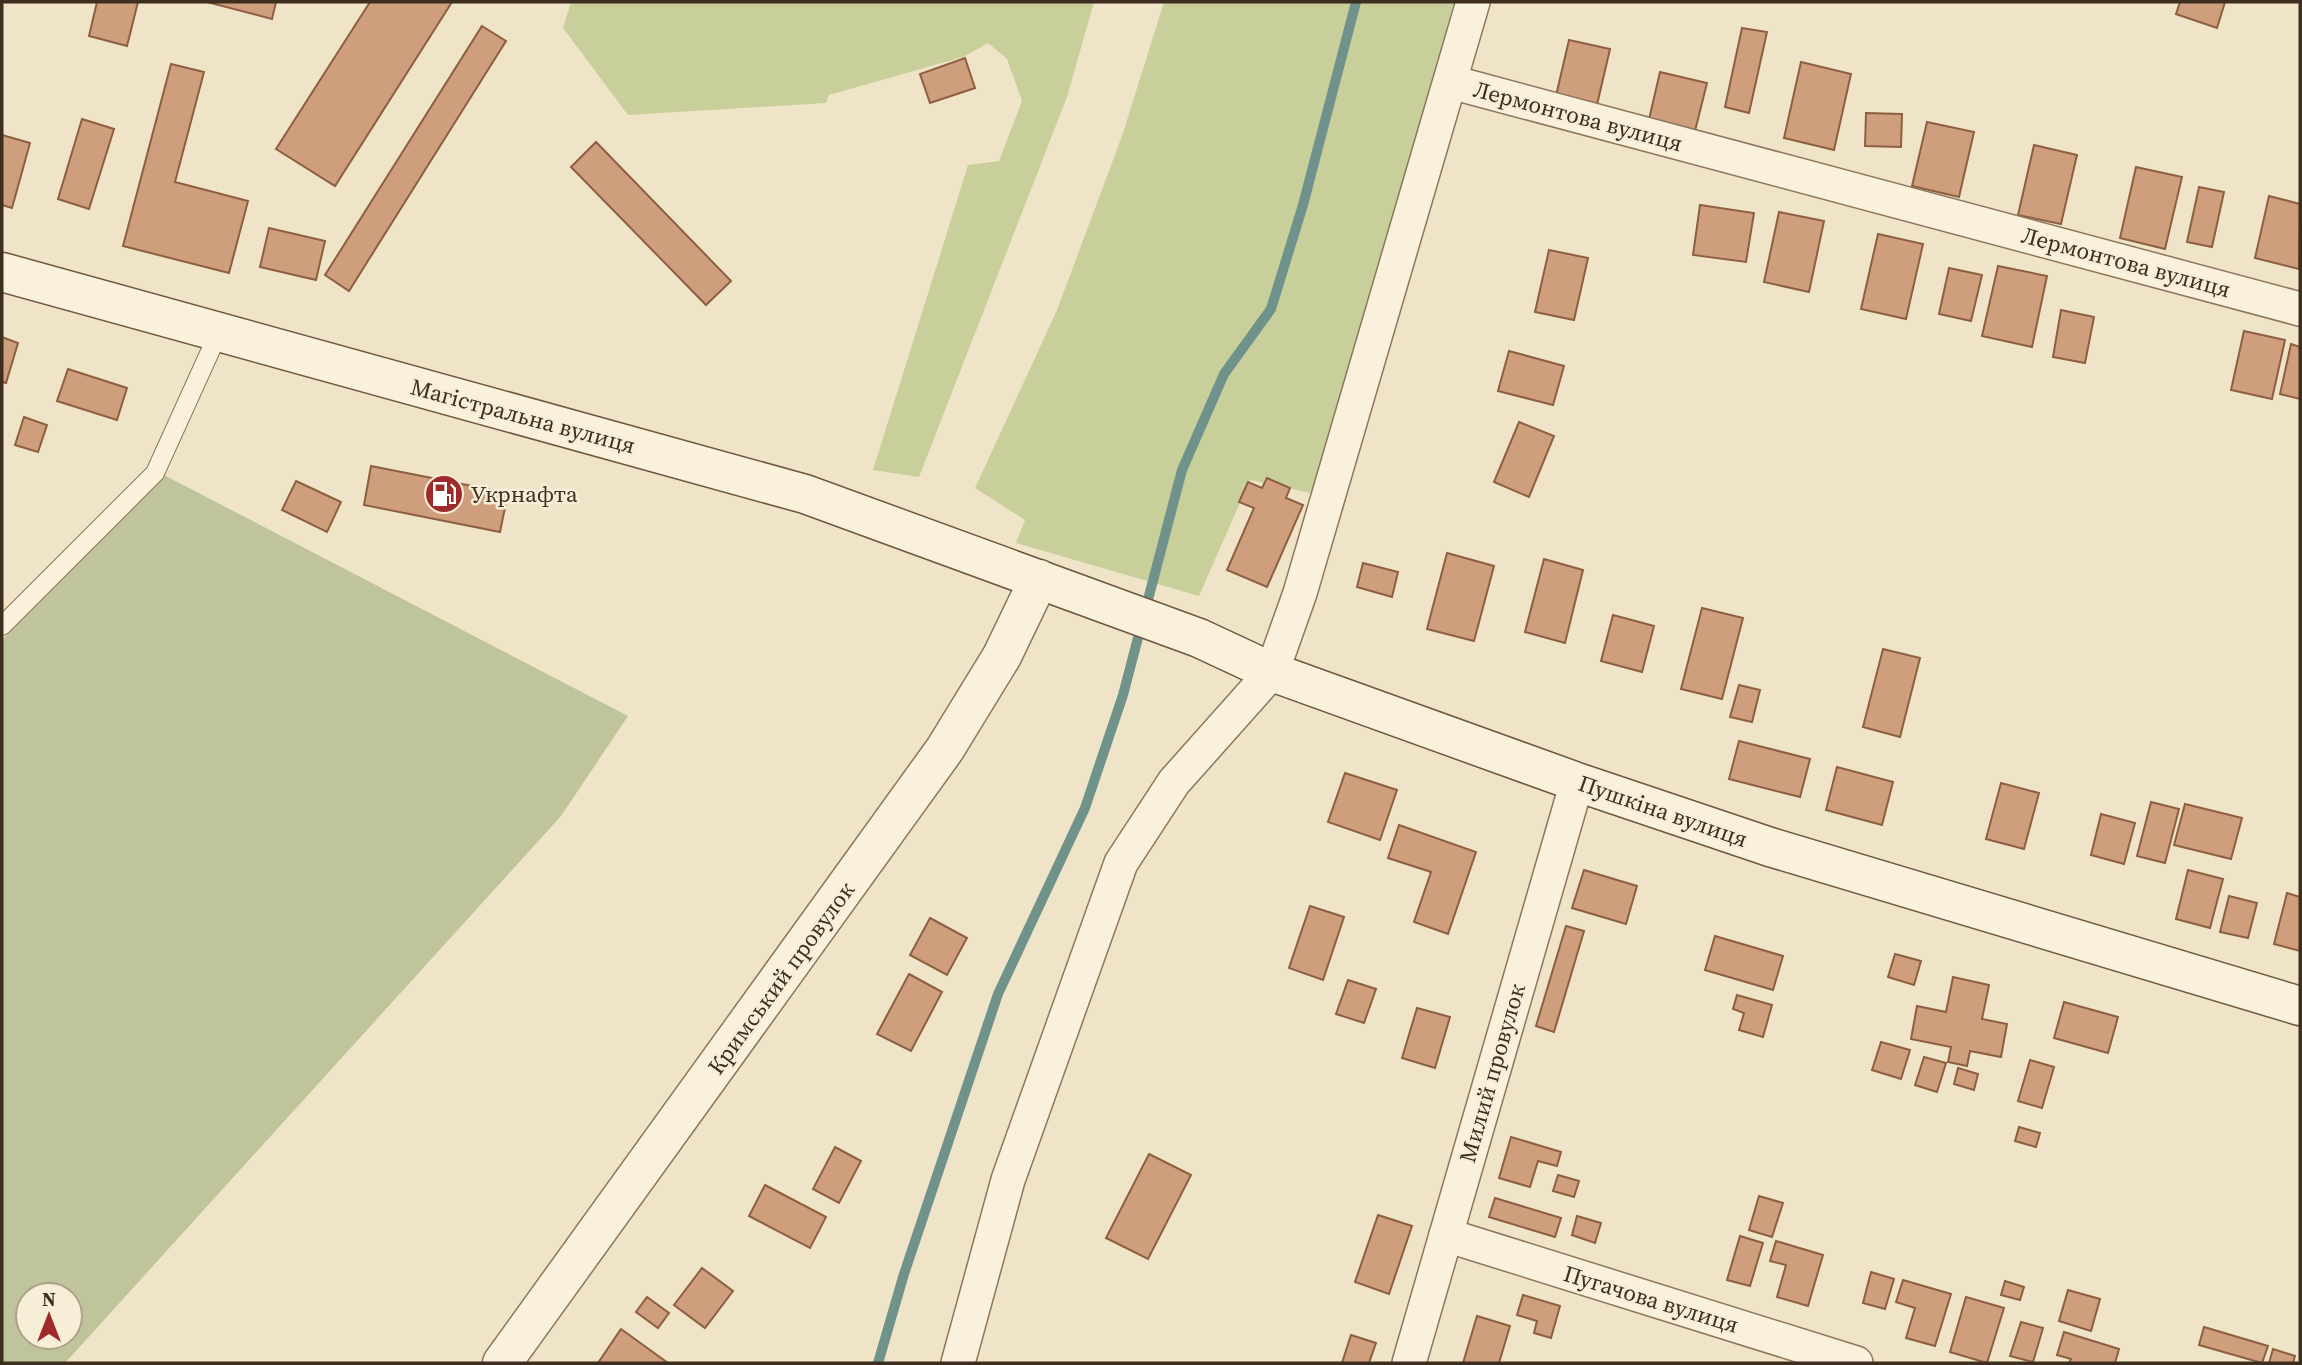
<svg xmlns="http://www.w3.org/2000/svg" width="2302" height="1365" font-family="'Source Serif 4',serif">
<rect width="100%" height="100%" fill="#f0e4c8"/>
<g fill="#c9cf9b">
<path d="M 571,2 L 1094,2 L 1067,97 L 919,477 L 873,470 L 968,165 L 999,161 L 1022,101 L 1007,59 L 988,43 L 963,57 L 829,95 L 826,103 L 628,115 L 563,28 Z"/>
<path d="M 1164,2 L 1454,2 L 1315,494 L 1250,480 L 1199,596 L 1016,543 L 1025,520 L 975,488 L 1057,310 L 1122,136 Z"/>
</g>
<path fill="#bfc49a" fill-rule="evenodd" d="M 162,474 L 628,716 L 561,816 L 65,1363 L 2,1363 L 2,640 ZM 28,1295 L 70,1295 L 70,1337 L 28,1337 Z"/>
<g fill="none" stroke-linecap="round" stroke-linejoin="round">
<path stroke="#6f938a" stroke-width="10" d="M 878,1363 L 904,1274 L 998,994 L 1085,808 L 1123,695 L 1182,470 L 1224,374 L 1271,309 L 1303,205 L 1356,2"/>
</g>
<g fill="#cf9f7d" stroke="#8d5f41" stroke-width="2">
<path d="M 97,2 L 138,2 L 127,46 L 89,36 Z"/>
<path d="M 207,2 L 276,2 L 272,19 Z"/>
<path d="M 370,2 L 452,2 L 335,186 L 276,149 Z"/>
<path d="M 2180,2 L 2225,2 L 2217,28 L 2176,14 Z"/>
<path d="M 482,26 L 506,41 L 349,291 L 325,275 Z"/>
<path d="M 1742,28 L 1767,32 L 1749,113 L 1725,107 Z"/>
<path d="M 1569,40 L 1610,49 L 1596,109 L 1555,100 Z"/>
<path d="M 965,58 L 975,88 L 930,103 L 920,74 Z"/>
<path d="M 1801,62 L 1851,74 L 1834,150 L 1784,138 Z"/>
<path d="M 171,64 L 204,72 L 175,182 L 248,201 L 229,273 L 123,246 Z"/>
<path d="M 1660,72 L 1707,83 L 1693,139 L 1647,128 Z"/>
<path d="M 1866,113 L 1902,114 L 1901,147 L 1865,146 Z"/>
<path d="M 82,119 L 114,129 L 89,209 L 58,199 Z"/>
<path d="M 1927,122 L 1974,132 L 1959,197 L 1912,186 Z"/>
<path d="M 2,135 L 30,143 L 12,208 L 2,205 Z"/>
<path d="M 596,142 L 731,281 L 706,305 L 571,167 Z"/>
<path d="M 2034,145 L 2077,155 L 2061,224 L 2018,215 Z"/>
<path d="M 2136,167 L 2182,177 L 2165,249 L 2120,238 Z"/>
<path d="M 2199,187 L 2224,192 L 2212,247 L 2187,242 Z"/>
<path d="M 2269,196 L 2300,204 L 2299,269 L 2255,258 Z"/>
<path d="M 1700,205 L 1754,213 L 1746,262 L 1693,255 Z"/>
<path d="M 1779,212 L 1824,221 L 1809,292 L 1764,282 Z"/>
<path d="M 269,228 L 325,241 L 316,280 L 260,267 Z"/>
<path d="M 1878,234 L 1923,244 L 1906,319 L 1861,309 Z"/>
<path d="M 1549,250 L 1588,258 L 1574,320 L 1535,312 Z"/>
<path d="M 1998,266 L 2047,276 L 2032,347 L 1982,336 Z"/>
<path d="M 1949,268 L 1982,275 L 1971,321 L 1939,314 Z"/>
<path d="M 2061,310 L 2094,317 L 2085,363 L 2053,357 Z"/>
<path d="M 2244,331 L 2285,340 L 2272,399 L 2231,390 Z"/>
<path d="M 2,337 L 18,343 L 6,383 L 2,382 Z"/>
<path d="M 2291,344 L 2300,347 L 2300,399 L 2280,394 Z"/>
<path d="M 1509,351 L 1564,366 L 1553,405 L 1498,391 Z"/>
<path d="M 68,369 L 127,388 L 117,420 L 57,401 Z"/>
<path d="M 24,417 L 47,425 L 38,452 L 15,445 Z"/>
<path d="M 1519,422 L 1554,436 L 1529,497 L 1494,482 Z"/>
<path d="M 371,466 L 508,493 L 500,532 L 364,505 Z"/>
<path d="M 1267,478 L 1290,488 L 1286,498 L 1303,505 L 1267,587 L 1227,570 L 1254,508 L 1239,502 L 1248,482 L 1262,488 Z"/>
<path d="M 296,481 L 341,502 L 327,532 L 282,510 Z"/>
<path d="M 1447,553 L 1494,566 L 1474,641 L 1427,629 Z"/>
<path d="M 1544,559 L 1583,570 L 1565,643 L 1525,632 Z"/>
<path d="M 1363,563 L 1398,572 L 1392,597 L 1357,587 Z"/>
<path d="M 1702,608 L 1743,618 L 1722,699 L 1681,689 Z"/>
<path d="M 1613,615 L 1654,626 L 1642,672 L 1601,661 Z"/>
<path d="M 1883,649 L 1920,658 L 1900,737 L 1863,727 Z"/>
<path d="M 1739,685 L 1760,690 L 1752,722 L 1730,717 Z"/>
<path d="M 1739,741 L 1810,759 L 1800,797 L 1729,779 Z"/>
<path d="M 1837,767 L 1893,782 L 1882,825 L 1826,810 Z"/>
<path d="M 1345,773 L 1397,790 L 1380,840 L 1328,822 Z"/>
<path d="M 2001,783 L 2039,793 L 2024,849 L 1986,839 Z"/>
<path d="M 2151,802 L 2179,809 L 2165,863 L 2137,856 Z"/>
<path d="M 2185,804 L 2242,818 L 2231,859 L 2174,845 Z"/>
<path d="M 2101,814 L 2135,823 L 2124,864 L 2091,855 Z"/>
<path d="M 1399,825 L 1476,852 L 1448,934 L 1414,922 L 1431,872 L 1388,858 Z"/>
<path d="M 1584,870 L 1637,886 L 1626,924 L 1572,908 Z"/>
<path d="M 2188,870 L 2223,879 L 2210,928 L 2176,919 Z"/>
<path d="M 2287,893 L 2300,897 L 2300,951 L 2274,944 Z"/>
<path d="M 2229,896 L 2257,903 L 2248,938 L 2220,932 Z"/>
<path d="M 1310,906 L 1344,917 L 1323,980 L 1289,968 Z"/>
<path d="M 930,918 L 967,938 L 947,975 L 910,955 Z"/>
<path d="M 1566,926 L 1584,931 L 1554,1032 L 1536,1026 Z"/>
<path d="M 1715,936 L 1783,956 L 1773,990 L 1705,970 Z"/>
<path d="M 1895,954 L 1921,961 L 1914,985 L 1888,977 Z"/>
<path d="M 909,974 L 942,992 L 911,1051 L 877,1034 Z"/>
<path d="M 1953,977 L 1989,985 L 1982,1019 L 2007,1024 L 2001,1057 L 1970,1051 L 1967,1066 L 1948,1062 L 1951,1047 L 1911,1039 L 1917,1006 L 1946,1012 Z"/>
<path d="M 1348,980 L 1376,989 L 1364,1023 L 1336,1014 Z"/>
<path d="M 1737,995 L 1772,1005 L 1763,1037 L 1739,1030 L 1744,1013 L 1733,1009 Z"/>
<path d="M 2064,1002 L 2118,1017 L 2108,1053 L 2054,1038 Z"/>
<path d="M 1417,1008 L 1450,1017 L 1435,1068 L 1402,1058 Z"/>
<path d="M 1881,1042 L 1910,1050 L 1901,1079 L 1872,1070 Z"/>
<path d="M 1924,1057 L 1946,1063 L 1937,1092 L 1915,1085 Z"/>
<path d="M 2030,1060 L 2054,1067 L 2042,1108 L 2018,1101 Z"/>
<path d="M 1958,1068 L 1978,1074 L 1974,1090 L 1954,1084 Z"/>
<path d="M 2019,1127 L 2040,1133 L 2036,1147 L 2015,1141 Z"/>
<path d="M 1511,1137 L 1561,1152 L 1557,1166 L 1538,1161 L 1530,1187 L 1499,1178 Z"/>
<path d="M 835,1147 L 861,1161 L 839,1203 L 813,1189 Z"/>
<path d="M 1149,1154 L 1191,1175 L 1148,1259 L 1106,1238 Z"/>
<path d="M 1558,1175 L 1579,1181 L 1574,1197 L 1553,1191 Z"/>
<path d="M 765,1185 L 826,1217 L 810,1248 L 749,1216 Z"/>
<path d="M 1759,1196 L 1783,1203 L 1772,1237 L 1749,1230 Z"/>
<path d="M 1495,1198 L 1561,1218 L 1555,1237 L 1489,1217 Z"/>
<path d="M 1378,1215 L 1412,1226 L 1389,1294 L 1355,1282 Z"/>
<path d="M 1577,1216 L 1601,1223 L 1595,1243 L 1572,1235 Z"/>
<path d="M 1740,1236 L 1763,1243 L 1750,1286 L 1727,1280 Z"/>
<path d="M 1776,1241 L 1823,1255 L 1808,1306 L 1777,1297 L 1786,1265 L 1770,1261 Z"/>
<path d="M 702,1268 L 733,1291 L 705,1328 L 674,1305 Z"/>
<path d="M 1871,1272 L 1894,1279 L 1885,1309 L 1863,1303 Z"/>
<path d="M 1903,1280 L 1951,1294 L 1935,1346 L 1906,1338 L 1915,1308 L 1896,1302 Z"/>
<path d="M 2005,1281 L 2024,1287 L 2020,1300 L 2001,1295 Z"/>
<path d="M 2068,1290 L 2100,1299 L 2091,1331 L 2059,1321 Z"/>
<path d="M 1523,1295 L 1560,1306 L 1551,1338 L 1534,1333 L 1537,1321 L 1517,1315 Z"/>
<path d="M 647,1297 L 669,1313 L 658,1328 L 636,1312 Z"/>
<path d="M 1966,1297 L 2004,1308 L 1987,1363 L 1950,1352 Z"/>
<path d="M 1477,1316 L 1510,1326 L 1499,1363 L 1463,1363 Z"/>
<path d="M 2021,1322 L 2043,1328 L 2033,1362 L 2010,1356 Z"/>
<path d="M 2204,1327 L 2268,1346 L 2262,1363 L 2199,1345 Z"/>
<path d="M 621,1329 L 668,1363 L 598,1363 Z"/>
<path d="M 2064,1332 L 2119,1349 L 2115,1363 L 2069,1363 L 2071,1359 L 2057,1355 Z"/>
<path d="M 1351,1335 L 1376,1343 L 1369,1363 L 1342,1363 Z"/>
<path d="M 2273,1349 L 2295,1356 L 2293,1363 L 2269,1363 Z"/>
</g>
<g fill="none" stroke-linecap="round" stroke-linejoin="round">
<defs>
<path id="service" d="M 2,626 L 155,473 L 218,334"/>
<g id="minor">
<path d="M 1451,82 L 2300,309"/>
<path d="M 1446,1235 L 1856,1363"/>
<path d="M 958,1363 L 1008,1180 L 1121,863 L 1174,782 L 1272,672 L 1300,593 L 1473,2"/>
<path d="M 1409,1363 L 1577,782"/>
</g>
<path id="tertiary" d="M 502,1363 L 945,749 L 1002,656 L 1039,579"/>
<path id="secondary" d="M 2,272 L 805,494 L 1199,638 L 1272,672 L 1577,782 L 1770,847 L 2300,1006"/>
</defs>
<use href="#service" stroke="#8d765c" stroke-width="20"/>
<use href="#minor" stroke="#8d765c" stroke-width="36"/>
<use href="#tertiary" stroke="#8d765c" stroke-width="41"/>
<use href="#secondary" stroke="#6f573f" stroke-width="41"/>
<use href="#service" stroke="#faf1dc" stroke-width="18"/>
<use href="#minor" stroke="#faf1dc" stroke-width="33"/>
<use href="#tertiary" stroke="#faf1dc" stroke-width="38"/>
<use href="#secondary" stroke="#faf1dc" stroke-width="38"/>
</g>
<defs>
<symbol id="fuel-disc" viewBox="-11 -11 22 22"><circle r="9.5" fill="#9e2a2b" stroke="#f7eed8"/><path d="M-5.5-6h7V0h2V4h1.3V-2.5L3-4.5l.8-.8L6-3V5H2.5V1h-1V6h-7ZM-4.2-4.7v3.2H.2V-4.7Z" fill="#fff"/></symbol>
</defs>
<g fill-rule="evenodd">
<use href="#fuel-disc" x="422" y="472" width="44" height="44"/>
</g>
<g text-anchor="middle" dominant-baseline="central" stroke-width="5" stroke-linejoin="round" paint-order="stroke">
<g font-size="23" fill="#3d2e20" stroke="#f7eed8">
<text transform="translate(1578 116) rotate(15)">Лермонтова вулиця</text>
<text transform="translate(2126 262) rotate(15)">Лермонтова вулиця</text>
<text transform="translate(523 416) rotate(15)">Магістральна вулиця</text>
<text transform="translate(1663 811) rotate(19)">Пушкіна вулиця</text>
<text transform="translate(781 978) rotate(-54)">Кримський провулок</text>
<text transform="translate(1492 1073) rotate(-74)">Милий провулок</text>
<text transform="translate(1651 1299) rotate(17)">Пугачова вулиця</text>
</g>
<g font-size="23" fill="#3d2e20" stroke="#f7eed8" text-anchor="start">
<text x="471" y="494">Укрнафта</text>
</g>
</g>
<rect width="2302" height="1365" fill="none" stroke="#3d2e20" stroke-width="7"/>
<g transform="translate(49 1316)"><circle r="33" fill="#f7eed8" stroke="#ada18e" stroke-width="2"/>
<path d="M0-5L12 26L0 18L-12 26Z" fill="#9e2a2b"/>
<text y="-10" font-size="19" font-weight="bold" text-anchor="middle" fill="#3d2e20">N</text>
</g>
</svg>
